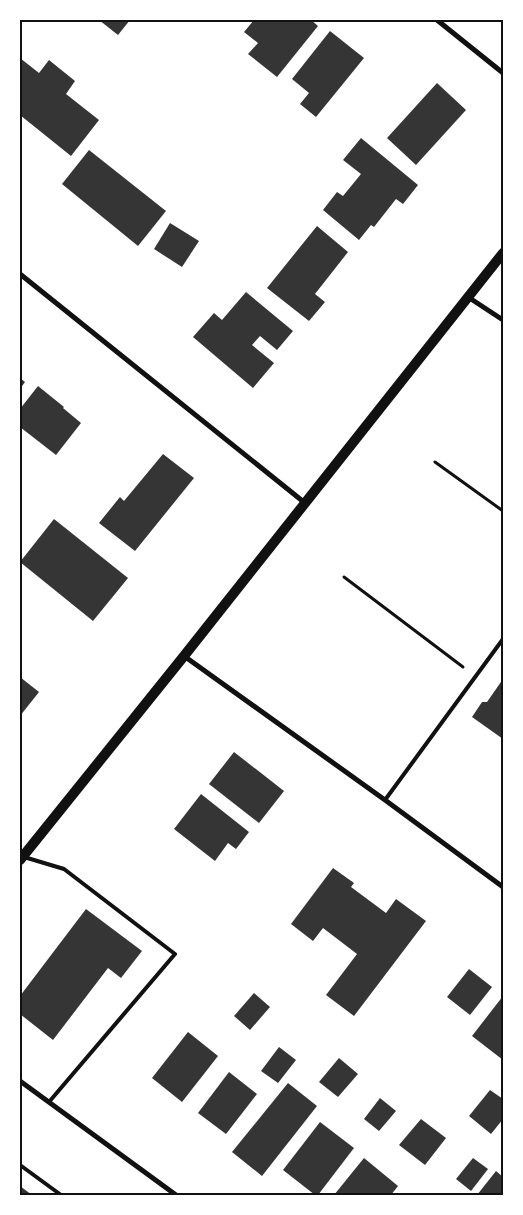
<svg xmlns="http://www.w3.org/2000/svg" width="523" height="1215" font-family="'Public Sans',sans-serif">
<rect width="100%" height="100%" fill="#fff"/>
<g fill="#353535">
<path d="M 99,20 L 130,20 L 118,35 Z"/>
<path d="M 254,20 L 311,20 L 318,26 L 277,77 L 248,54 L 258,43 L 244,32 Z"/>
<path d="M 330,31 L 364,58 L 316,117 L 300,104 L 309,93 L 292,79 Z"/>
<path d="M 20,58 L 39,73 L 49,60 L 75,81 L 66,94 L 99,120 L 71,156 L 20,115 Z"/>
<path d="M 437,83 L 466,110 L 416,165 L 387,138 Z"/>
<path d="M 361,138 L 418,185 L 403,204 L 396,199 L 374,227 L 371,225 L 359,240 L 323,210 L 337,192 L 343,196 L 361,174 L 343,160 Z"/>
<path d="M 89,150 L 166,211 L 138,246 L 62,184 Z"/>
<path d="M 170,223 L 199,241 L 182,267 L 154,249 Z"/>
<path d="M 317,226 L 348,252 L 315,294 L 325,302 L 309,321 L 267,288 Z"/>
<path d="M 246,292 L 293,331 L 277,350 L 260,336 L 252,345 L 274,363 L 253,388 L 193,337 L 214,313 L 222,320 Z"/>
<path d="M 20,378 L 25,382 L 20,389 Z"/>
<path d="M 38,386 L 64,407 L 63,408 L 81,423 L 56,455 L 20,427 L 20,409 Z"/>
<path d="M 163,454 L 194,478 L 135,551 L 99,523 L 120,497 L 124,501 Z"/>
<path d="M 54,519 L 128,578 L 93,621 L 20,562 Z"/>
<path d="M 20,677 L 39,692 L 20,716 Z"/>
<path d="M 503,679 L 503,739 L 472,717 L 482,702 L 487,702 Z"/>
<path d="M 234,752 L 284,791 L 259,823 L 209,784 Z"/>
<path d="M 201,794 L 249,832 L 236,849 L 228,843 L 215,861 L 174,829 Z"/>
<path d="M 333,868 L 354,883 L 351,887 L 386,913 L 396,899 L 426,921 L 354,1016 L 326,995 L 357,954 L 323,928 L 313,941 L 291,924 Z"/>
<path d="M 86,909 L 142,951 L 121,978 L 108,968 L 53,1040 L 20,1014 L 20,996 Z"/>
<path d="M 469,969 L 492,987 L 470,1015 L 447,997 Z"/>
<path d="M 254,993 L 270,1007 L 250,1030 L 234,1016 Z"/>
<path d="M 503,996 L 503,1060 L 472,1036 Z"/>
<path d="M 188,1032 L 218,1056 L 182,1102 L 152,1078 Z"/>
<path d="M 279,1047 L 296,1060 L 278,1083 L 261,1071 Z"/>
<path d="M 339,1058 L 358,1074 L 338,1097 L 319,1082 Z"/>
<path d="M 229,1072 L 257,1094 L 226,1134 L 198,1113 Z"/>
<path d="M 288,1083 L 317,1106 L 262,1176 L 232,1152 Z"/>
<path d="M 490,1090 L 503,1099 L 503,1119 L 491,1134 L 469,1116 Z"/>
<path d="M 380,1098 L 396,1111 L 379,1131 L 364,1119 Z"/>
<path d="M 421,1119 L 446,1138 L 425,1165 L 399,1145 Z"/>
<path d="M 320,1122 L 354,1148 L 318,1195 L 315,1195 L 283,1170 Z"/>
<path d="M 364,1158 L 398,1186 L 391,1195 L 334,1195 Z"/>
<path d="M 473,1158 L 488,1169 L 471,1191 L 456,1179 Z"/>
<path d="M 496,1171 L 503,1177 L 503,1195 L 477,1195 Z"/>
<path d="M 20,1186 L 32,1195 L 20,1195 Z"/>
</g>
<g fill="none" stroke-linecap="round" stroke-linejoin="round">
<g stroke="#111" stroke-width="3">
<path d="M 435,462 L 503,511"/>
<path d="M 344,577 L 463,667"/>
</g>
<g stroke="#111" stroke-width="4">
<path d="M 385,800 L 503,639"/>
<path d="M 24,857 L 64,869 L 175,954 L 49,1102"/>
<path d="M 20,1165 L 61,1195"/>
</g>
<g stroke="#111" stroke-width="5">
<path d="M 437,20 L 503,73"/>
<path d="M 20,274 L 305,503"/>
<path d="M 468,297 L 503,320"/>
<path d="M 184,656 L 385,800 L 503,887"/>
<path d="M 20,1081 L 176,1195"/>
</g>
<path stroke="#111" stroke-width="10" d="M 20,860 L 184,656 L 503,253"/>
</g>
<rect width="523" height="1215" fill="none" stroke="#ffffff" stroke-width="42"/>
<rect x="21" y="21" width="481" height="1173" fill="none" stroke="#111" stroke-width="2"/>
</svg>
